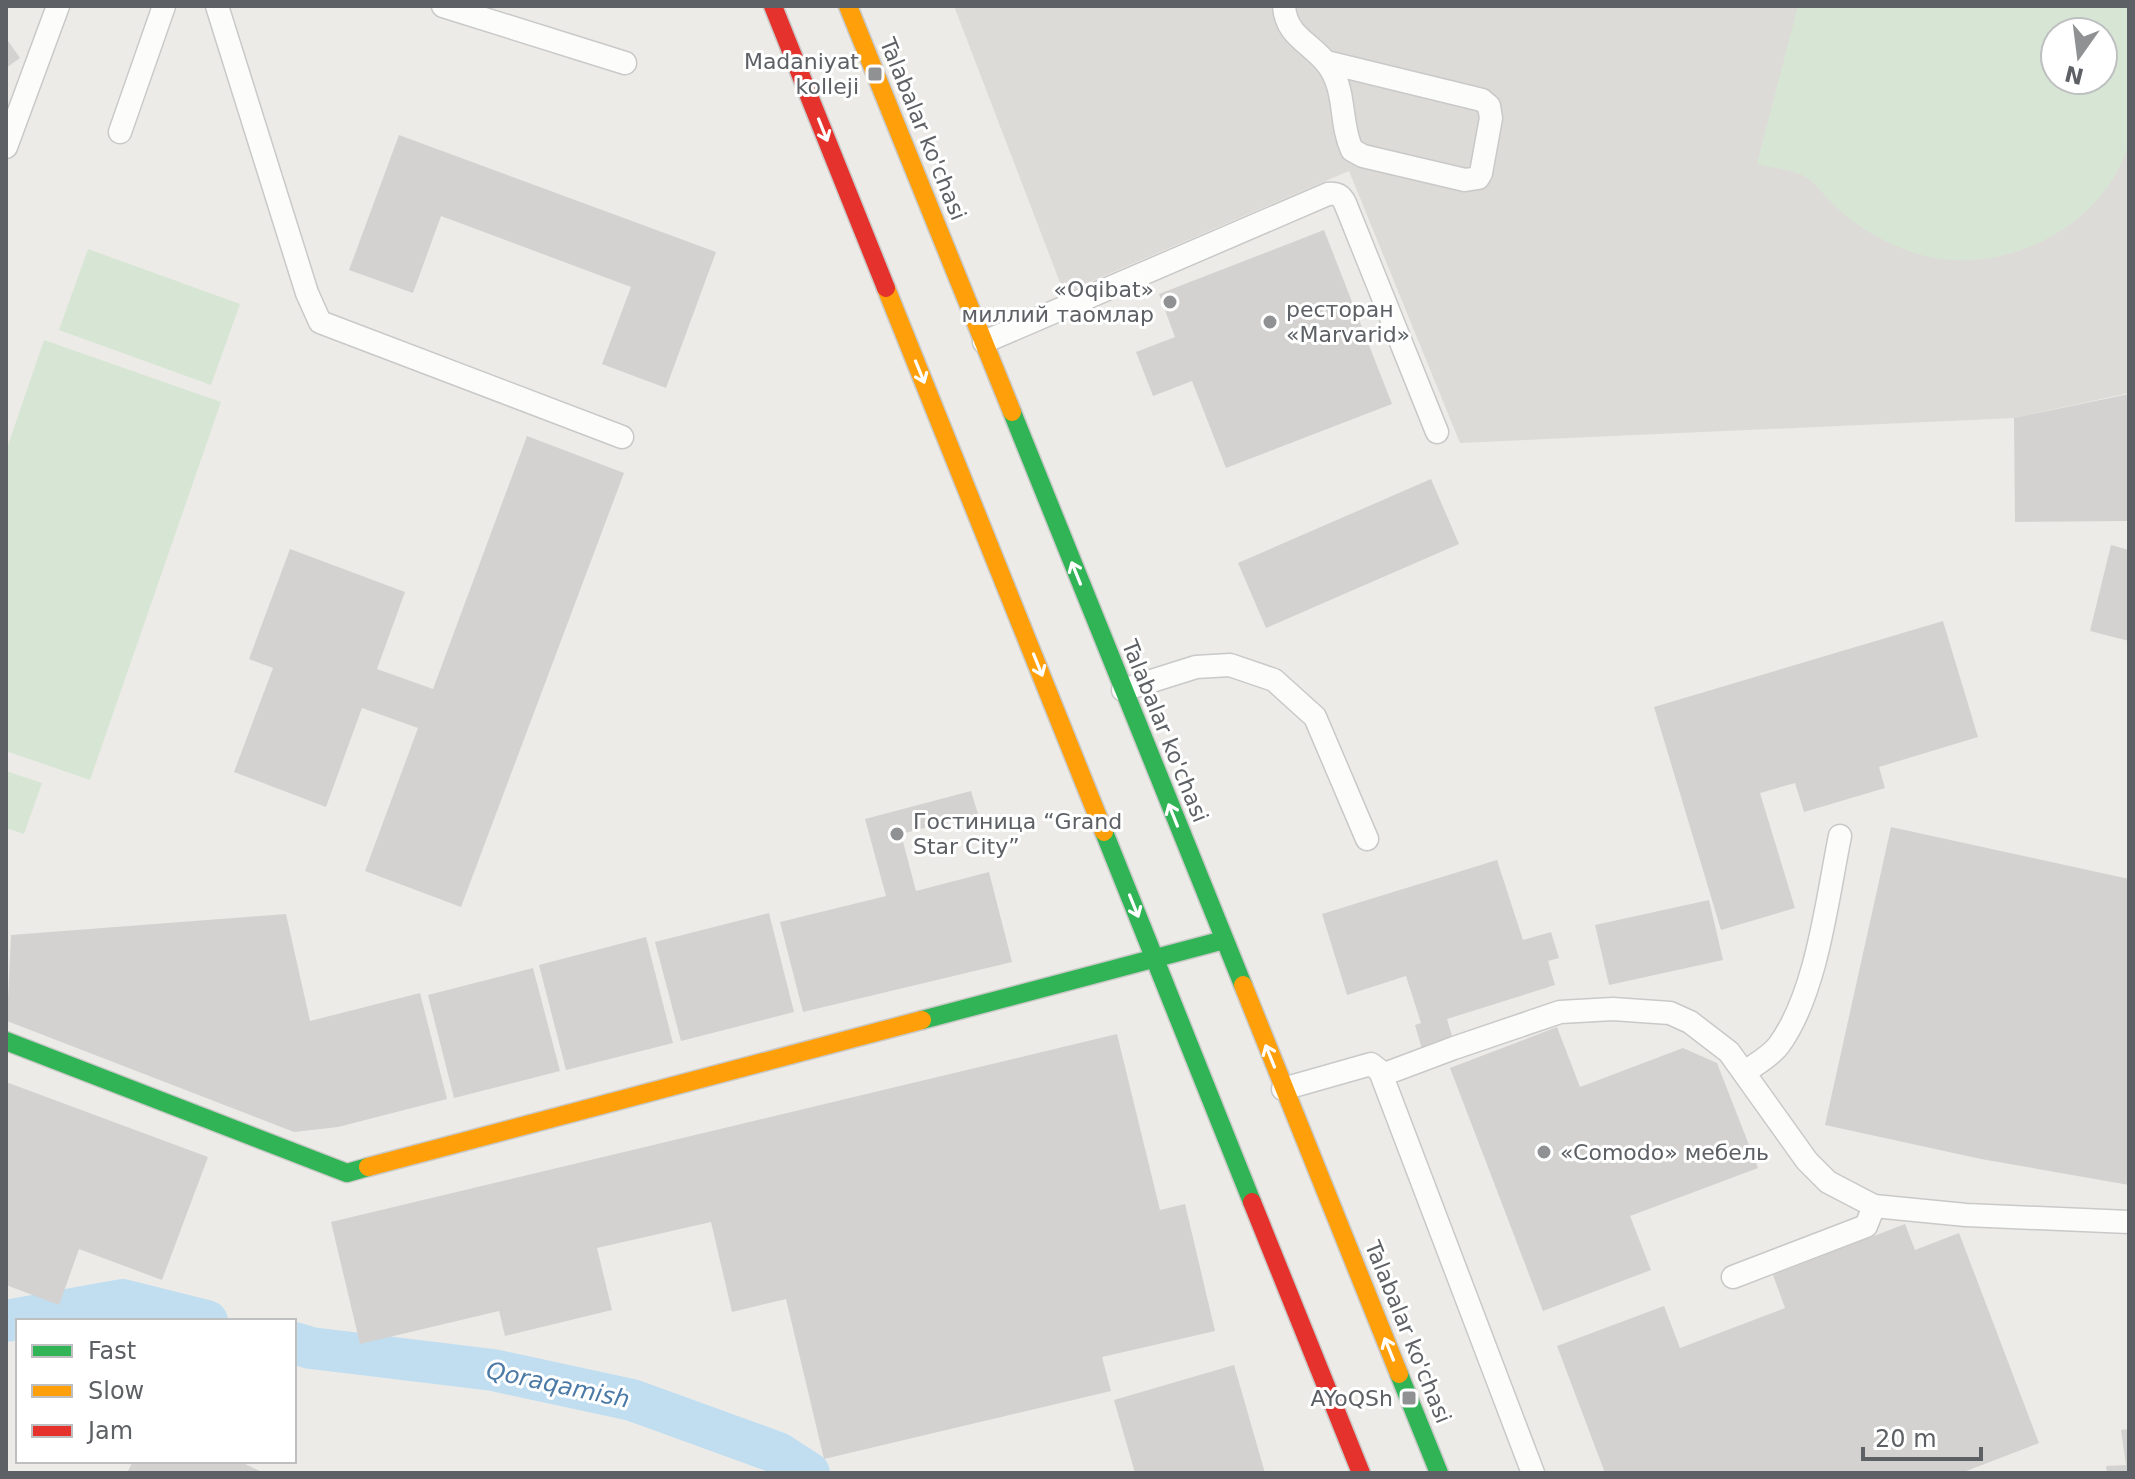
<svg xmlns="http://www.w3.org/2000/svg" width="2135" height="1479" font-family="'DejaVu Sans',sans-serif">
<rect width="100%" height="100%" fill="#ecebe7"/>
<path fill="#dddbd7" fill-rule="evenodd" d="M 954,6 L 2129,6 L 2129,393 L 2014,418 L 1460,443 L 1349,171 L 1064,293 ZM 2055,32 L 2103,32 L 2103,80 L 2055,80 Z"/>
<g fill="#d7e6d4" fill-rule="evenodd">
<path d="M 1798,6 L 2129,6 C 2129,38 2129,71 2129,103 C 2129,116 2132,133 2128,145 C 2102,233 1990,283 1906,250 C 1877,239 1852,223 1830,201 C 1823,194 1817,185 1809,179 C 1797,170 1772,168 1757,164 ZM 2055,32 L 2103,32 L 2103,80 L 2055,80 Z"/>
<path d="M 88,249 L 240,304 L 211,385 L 59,330 Z"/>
<path d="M 44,340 L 221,402 L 90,780 L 6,751 L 6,451 Z"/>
<path d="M 6,771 L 42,783 L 24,834 L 6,828 Z"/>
</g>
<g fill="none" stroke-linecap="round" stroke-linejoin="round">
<g stroke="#c1def1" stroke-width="42">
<path d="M 6,1321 L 123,1300 L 207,1321"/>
<path d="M 294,1343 L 311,1348 L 493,1370 L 632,1400 L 778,1453 L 809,1473"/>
</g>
</g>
<g fill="#d3d2d0">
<path d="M 6,38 L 20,58 L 6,68 Z"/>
<path d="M 399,135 L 716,252 L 666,388 L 602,364 L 631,287 L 441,216 L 413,293 L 349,270 Z"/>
<path d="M 1324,230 L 1392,404 L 1226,468 L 1192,381 L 1153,396 L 1136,352 L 1175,337 L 1159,294 Z"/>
<path d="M 2129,394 L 2129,521 L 2015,522 L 2014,418 Z"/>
<path d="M 527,436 L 624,473 L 461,907 L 365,871 L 418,728 L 362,708 L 326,807 L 234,772 L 273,668 L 249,659 L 290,549 L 405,592 L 377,669 L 433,689 Z"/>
<path d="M 1431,479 L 1459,544 L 1266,628 L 1238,563 Z"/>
<path d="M 2111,545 L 2129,550 L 2129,641 L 2090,631 Z"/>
<path d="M 1943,621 L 1978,737 L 1879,767 L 1885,788 L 1804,812 L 1795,783 L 1760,793 L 1795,908 L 1721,930 L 1654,707 Z"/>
<path d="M 971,791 L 978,814 L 901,834 L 916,891 L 989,872 L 1012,962 L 803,1012 L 780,922 L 886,896 L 865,819 Z"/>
<path d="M 1891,827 L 2129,879 L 2129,1185 L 1981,1159 L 1825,1125 Z"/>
<path d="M 1497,860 L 1523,940 L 1551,932 L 1559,958 L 1548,961 L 1555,985 L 1447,1019 L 1453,1039 L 1422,1049 L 1415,1025 L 1421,1023 L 1406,976 L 1347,995 L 1322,914 Z"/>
<path d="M 1709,900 L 1723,960 L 1609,985 L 1595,925 Z"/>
<path d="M 769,913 L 794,1012 L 681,1041 L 655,942 Z"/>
<path d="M 286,914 L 310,1021 L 420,993 L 447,1099 L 338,1127 L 294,1132 L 7,1021 L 11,935 Z"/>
<path d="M 646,937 L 673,1043 L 566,1070 L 539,965 Z"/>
<path d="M 533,968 L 560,1071 L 454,1098 L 428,995 Z"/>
<path d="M 1557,1027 L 1580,1087 L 1683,1048 L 1717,1063 L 1758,1168 L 1630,1216 L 1651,1270 L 1543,1311 L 1450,1068 Z"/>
<path d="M 1117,1034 L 1160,1210 L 1185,1204 L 1215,1331 L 1102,1357 L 1111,1391 L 824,1459 L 786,1299 L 732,1312 L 711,1222 L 597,1248 L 612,1310 L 505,1336 L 499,1311 L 360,1344 L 331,1222 Z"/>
<path d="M 6,1082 L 208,1157 L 162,1280 L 79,1249 L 59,1305 L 6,1285 Z"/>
<path d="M 1905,1224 L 1915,1250 L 1959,1233 L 2039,1443 L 1961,1473 L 1605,1473 L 1557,1346 L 1664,1306 L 1680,1348 L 1785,1308 L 1773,1275 Z"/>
<path d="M 1234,1365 L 1265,1473 L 1135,1473 L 1114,1400 Z"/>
<path d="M 2129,1429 L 2129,1473 L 2107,1473 L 2106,1466 L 2126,1465 L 2121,1430 Z"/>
<path d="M 133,1461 L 239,1461 L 264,1473 L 127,1473 Z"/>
</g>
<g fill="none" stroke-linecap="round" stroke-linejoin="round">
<defs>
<g id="lane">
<path d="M 217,6 L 307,293 L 320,322 L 622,437"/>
<path d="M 443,6 L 625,63"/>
<path d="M 1284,6 C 1286,37 1312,43 1328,65 C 1347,91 1339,122 1352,150 L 1363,156 L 1465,180 L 1478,178 L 1481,173 L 1491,118 L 1489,106 L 1482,100 L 1326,62"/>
<path d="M 120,132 L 164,6"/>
<path d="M 6,147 L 58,6"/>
<path d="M 984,342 L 1328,194 C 1337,193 1341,195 1345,203 L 1437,432"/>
<path d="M 1123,690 L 1196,667 L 1230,665 L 1274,680 L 1315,717 L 1367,839"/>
<path d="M 1745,1072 C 1756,1064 1771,1056 1779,1045 C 1817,993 1827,899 1840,836"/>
<path d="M 1382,1075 L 1454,1048 L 1560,1012 L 1613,1009 L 1670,1013 L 1690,1022 L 1729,1052 L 1807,1161 L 1828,1182 L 1874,1206 L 1966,1215 L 2129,1222"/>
<path d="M 1283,1089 L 1371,1064 L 1380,1071 L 1533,1473"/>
<path d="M 1733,1277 L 1866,1226 L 1874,1206"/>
</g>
<g id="fast">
<path d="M 1012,412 L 1243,985"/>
<path d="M 1104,832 L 1252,1202"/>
<path d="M 922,1020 L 1224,940"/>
<path d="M 6,1041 L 347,1173 L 368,1167"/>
<path d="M 1399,1374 L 1439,1473"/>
</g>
<g id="slow">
<path d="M 848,6 L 1012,412"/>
<path d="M 886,288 L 1104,832"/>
<path d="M 1243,985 L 1399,1374"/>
<path d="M 368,1167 L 922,1020"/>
</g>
<g id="jam">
<path d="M 773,6 L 886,288"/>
<path d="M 1252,1202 L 1361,1473"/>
</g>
</defs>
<use href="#lane" stroke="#c9c9c9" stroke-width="25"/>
<use href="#fast" stroke="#c9c9c8" stroke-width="21"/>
<use href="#slow" stroke="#c9c9c8" stroke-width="21"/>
<use href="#jam" stroke="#c9c9c8" stroke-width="21"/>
<use href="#lane" stroke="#fcfcfb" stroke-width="22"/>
<use href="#fast" stroke="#30b455" stroke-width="18"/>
<use href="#slow" stroke="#ff9f0a" stroke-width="18"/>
<use href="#jam" stroke="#e5322d" stroke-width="18"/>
</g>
<defs><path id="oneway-shaft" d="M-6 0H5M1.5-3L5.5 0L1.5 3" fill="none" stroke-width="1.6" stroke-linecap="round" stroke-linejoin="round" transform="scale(2)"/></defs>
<g stroke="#fff">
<use href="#oneway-shaft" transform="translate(823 130) rotate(68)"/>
<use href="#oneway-shaft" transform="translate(920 372) rotate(68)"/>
<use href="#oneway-shaft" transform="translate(1076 573) rotate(-112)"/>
<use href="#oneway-shaft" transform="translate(1038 665) rotate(68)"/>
<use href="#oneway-shaft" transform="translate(1173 815) rotate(-112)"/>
<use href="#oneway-shaft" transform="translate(1134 906) rotate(68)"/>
<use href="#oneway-shaft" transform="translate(1270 1056) rotate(-112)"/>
<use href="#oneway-shaft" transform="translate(1389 1349) rotate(-112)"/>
</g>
<g fill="#8f9192" stroke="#fff" stroke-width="3">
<rect x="867" y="66" width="16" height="16" rx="4"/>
<circle cx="1170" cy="302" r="8"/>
<circle cx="1270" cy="322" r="8"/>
<circle cx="897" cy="834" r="8"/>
<circle cx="1544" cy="1152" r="8"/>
<rect x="1401" y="1390" width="16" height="16" rx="4"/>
</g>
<g text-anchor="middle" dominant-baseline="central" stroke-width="6" stroke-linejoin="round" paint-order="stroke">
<g font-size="22" fill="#5d6064" stroke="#fff" text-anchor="end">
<text x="859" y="61">Madaniyat<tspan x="859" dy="25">kolleji</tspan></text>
<text x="1154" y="289">«Oqibat»<tspan x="1154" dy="25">миллий таомлар</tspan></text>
<text x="1286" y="309" text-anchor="start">ресторан<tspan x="1286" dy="25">«Marvarid»</tspan></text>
<text x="913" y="821" text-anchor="start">Гостиница “Grand<tspan x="913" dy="25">Star City”</tspan></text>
<text x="1560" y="1152" text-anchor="start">«Comodo» мебель</text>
<text x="1393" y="1398">AYoQSh</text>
</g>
<g font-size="22" fill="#5d6064" stroke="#fff">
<text transform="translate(923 129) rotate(68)">Talabalar ko'chasi</text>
<text transform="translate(1165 731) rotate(68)">Talabalar ko'chasi</text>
<text transform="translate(1408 1332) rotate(68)">Talabalar ko'chasi</text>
</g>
<g font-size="24" font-style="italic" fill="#4c7aa6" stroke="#fff">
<text transform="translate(558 1385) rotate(12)">Qoraqamish</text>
</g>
</g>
<rect width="2135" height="1479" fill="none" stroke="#5d6064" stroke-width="16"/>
<rect x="16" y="1319" width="280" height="144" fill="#ffffff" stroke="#bebfc1" stroke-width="2"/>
<rect x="32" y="1345" width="40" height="12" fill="#30b455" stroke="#bebfc1" stroke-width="2"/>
<text x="88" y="1359" font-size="24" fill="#5d6064">Fast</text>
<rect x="32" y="1385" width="40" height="12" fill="#ff9f0a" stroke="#bebfc1" stroke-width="2"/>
<text x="88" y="1399" font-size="24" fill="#5d6064">Slow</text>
<rect x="32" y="1425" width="40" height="12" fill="#e5322d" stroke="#bebfc1" stroke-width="2"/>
<text x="88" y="1439" font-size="24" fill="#5d6064">Jam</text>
<g transform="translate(2079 56) rotate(194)"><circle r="38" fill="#ffffff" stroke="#bebfc1" stroke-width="2"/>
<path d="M0-6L14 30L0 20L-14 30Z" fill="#8f9192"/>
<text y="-12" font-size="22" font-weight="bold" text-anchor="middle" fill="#5d6064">N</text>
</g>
<path d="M1863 1447v12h118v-12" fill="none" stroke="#5d6064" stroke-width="4"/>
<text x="1875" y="1447" font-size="24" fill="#5d6064" stroke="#ffffff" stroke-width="6" paint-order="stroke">20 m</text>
</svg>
